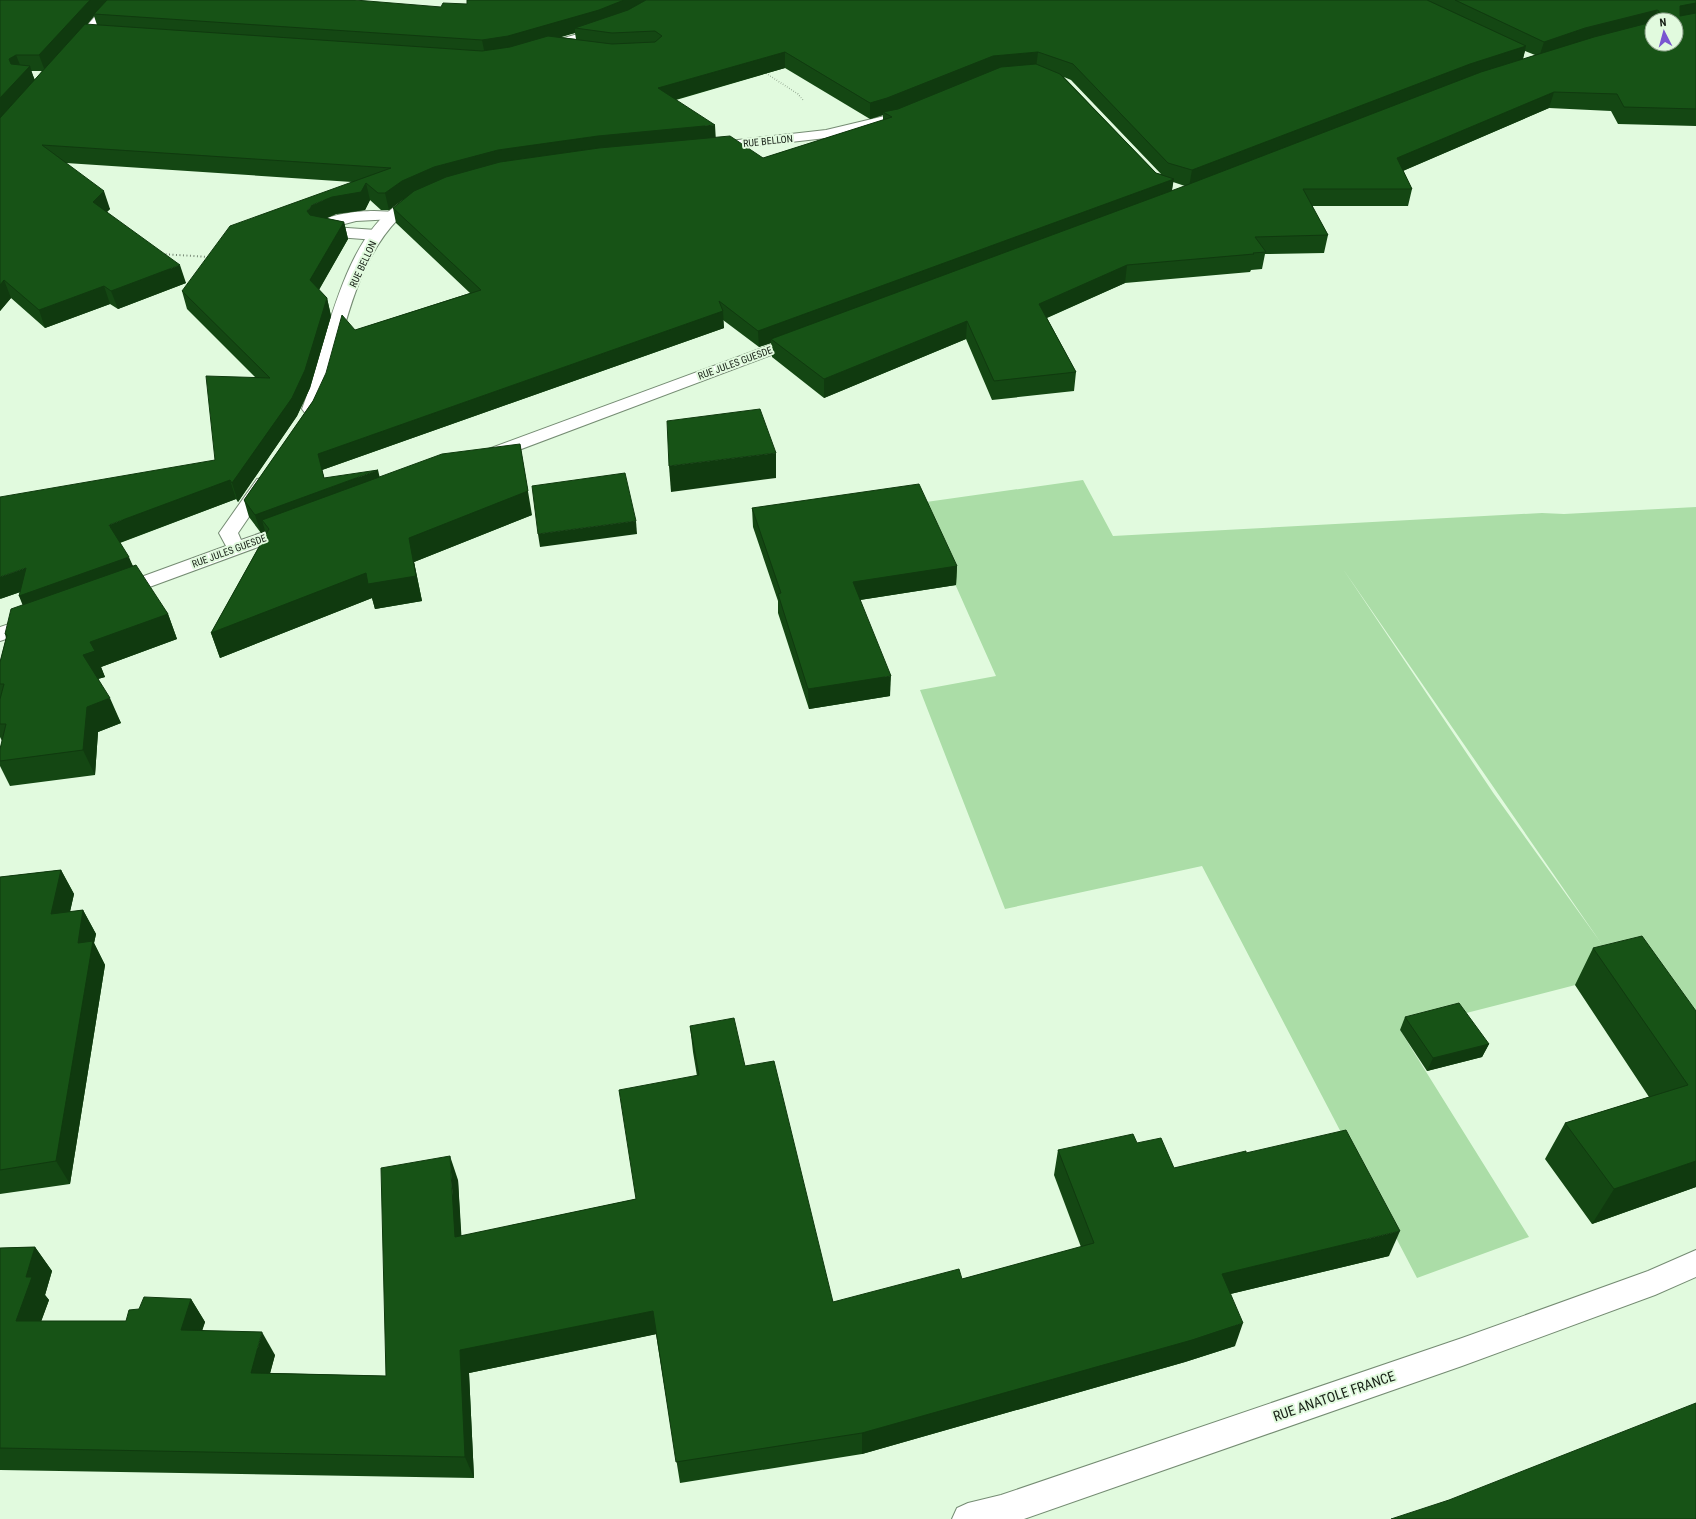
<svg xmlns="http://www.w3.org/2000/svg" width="1696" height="1519" font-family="'Roboto Condensed',sans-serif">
<rect width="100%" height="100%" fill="#e1fade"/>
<path fill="#abdda7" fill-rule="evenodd" d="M 1083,480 L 1113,536 L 1542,513 L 1564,514 L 1696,507 L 1696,1080 L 1622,973 L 1400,1030 L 1529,1237 L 1417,1278 L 1202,866 L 1005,909 L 920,690 L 996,676 L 919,503 ZM 1343,569 L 1601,943 L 1494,794 Z"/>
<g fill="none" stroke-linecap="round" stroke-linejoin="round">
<defs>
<path id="service" d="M 374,211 L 399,212 L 401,215 L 399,218 L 394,219 L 356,221 L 333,227 L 376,230 L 381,232 L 384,235 L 381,238 L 376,240 L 337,237 L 315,231 L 313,228 C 322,214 358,211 374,211 Z"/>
<g id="minor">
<path d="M 651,0 L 664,0 C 646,26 583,40 553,49 L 549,50 L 543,46 L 545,43 C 577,34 627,24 651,0 Z"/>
<path d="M 893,114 L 898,115 L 900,118 L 898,121 L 826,138 L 712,151 L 707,150 L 705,147 L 707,144 L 712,143 L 826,130 Z"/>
<path d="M 419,194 L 424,195 L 426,198 L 424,201 C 416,206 405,211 399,218 C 350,268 343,346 320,409 L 317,413 L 311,414 L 305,413 L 302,409 C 326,347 341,240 400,203 C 406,200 412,195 419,194 Z"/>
<path d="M 800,334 L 806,336 L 808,339 L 806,342 L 495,459 L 489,460 L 483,459 L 480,455 L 483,451 Z"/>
<path d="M 263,478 L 269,479 L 272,483 L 238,533 L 241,540 L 292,522 L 299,524 L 301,528 L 299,532 L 125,596 L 118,598 L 111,596 L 108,592 L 111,588 L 226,546 L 219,533 L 257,479 Z"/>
<path d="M 33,616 L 40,618 L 43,623 L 40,628 L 0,641 L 0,627 Z"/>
</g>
<path id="tertiary" d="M 110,0 L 123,0 L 78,50 L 70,50 L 68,47 L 70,44 Z"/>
<path id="secondary" d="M 1696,1250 L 1696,1277 L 1655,1295 L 1462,1366 L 1024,1519 L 952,1519 L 957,1508 L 968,1503 L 1001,1495 L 1462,1338 L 1648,1271 Z"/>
</defs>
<use href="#service" stroke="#758c73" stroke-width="2"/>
<use href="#minor" stroke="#758c73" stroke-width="2"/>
<use href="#tertiary" stroke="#758c73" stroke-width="2"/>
<use href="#secondary" stroke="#758c73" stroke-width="2"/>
<path stroke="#778875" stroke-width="1.5" stroke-dasharray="0.5 2" stroke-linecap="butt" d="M 764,72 L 798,94 L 803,100"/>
<path stroke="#778875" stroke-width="2" stroke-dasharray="1 2.5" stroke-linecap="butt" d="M 162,254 L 209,257"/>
<use href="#service" fill="#fff" fill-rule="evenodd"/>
<use href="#minor" fill="#fff" fill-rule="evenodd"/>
<use href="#tertiary" fill="#fff" fill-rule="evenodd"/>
<use href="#secondary" fill="#fff" fill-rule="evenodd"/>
</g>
<g fill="#144713" fill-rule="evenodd">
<path d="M 0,0 L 441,7 L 467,4 L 467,0 L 1696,0 L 1696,126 L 1618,124 L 1611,111 L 1549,108 L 1403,171 L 1412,189 L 1408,206 L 1312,206 L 1328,235 L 1324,253 L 1265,254 L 1262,269 L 1251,270 L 1250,272 L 1125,283 L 1047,318 L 1076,372 L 1074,391 L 992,400 L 966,339 L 824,398 L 772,357 L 771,343 L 759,347 L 723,320 L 724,328 L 322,470 L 324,478 L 379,477 L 532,515 L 414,562 L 422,601 L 375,609 L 372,598 L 220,658 L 211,633 L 266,534 L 265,531 L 261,533 L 249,517 L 244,500 L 313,401 L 355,330 L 470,293 L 396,223 L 393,208 L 405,198 L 389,210 L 381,210 L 370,200 L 365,210 L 336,214 L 326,218 L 344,222 L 348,239 L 319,290 L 327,298 L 331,316 L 310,388 L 297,416 L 238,502 L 236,499 L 120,543 L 133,566 L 168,614 L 177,639 L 101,667 L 105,677 L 98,679 L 121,723 L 98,732 L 95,775 L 10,786 L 0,766 L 0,749 L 2,741 L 0,737 L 0,662 L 6,638 L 5,634 L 23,605 L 20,592 L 0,599 L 215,460 L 256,378 L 187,309 L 182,291 L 352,182 L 66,163 L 110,209 L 107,212 L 186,283 L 118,309 L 110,304 L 45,328 L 11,298 L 0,311 ZM 94,16 L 97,25 L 87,25 ZM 1652,20 L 1676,20 L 1652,44 ZM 575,33 L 576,39 L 560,37 L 570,34 ZM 1525,51 L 1535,55 L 1523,59 ZM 785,68 L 870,119 L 883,115 L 883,120 L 763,158 L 716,138 L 676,100 ZM 31,71 L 42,71 L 35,80 ZM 1064,77 L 1071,80 L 1161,174 L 1156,173 ZM 1173,182 L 1185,186 L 1172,191 Z"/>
<path d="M 752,508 L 957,566 L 956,585 L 860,600 L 890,696 L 809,709 L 778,613 L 778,601 L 753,527 Z"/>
<path d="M 61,870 L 74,894 L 70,912 L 83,910 L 96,934 L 94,943 L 105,965 L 70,1184 L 0,1194 L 0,877 Z"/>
<path d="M 1593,948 L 1696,1011 L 1696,1187 L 1592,1224 L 1545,1159 L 1565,1123 L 1649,1097 L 1575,985 Z"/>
<path d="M 1405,1017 L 1489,1044 L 1482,1057 L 1427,1071 L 1400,1030 Z"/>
<path d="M 690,1026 L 745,1066 L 833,1302 L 962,1279 L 1081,1247 L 1054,1175 L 1058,1150 L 1137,1143 L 1174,1168 L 1246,1153 L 1389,1256 L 1230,1294 L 1235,1346 L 1185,1362 L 862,1454 L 680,1483 L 656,1334 L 469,1373 L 474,1478 L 0,1470 L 0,1248 L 35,1247 L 52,1271 L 45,1295 L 49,1300 L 41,1321 L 126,1321 L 139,1309 L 191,1299 L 205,1322 L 202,1330 L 275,1355 L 270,1373 L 386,1376 L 458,1180 L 461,1236 L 636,1199 L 697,1076 L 693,1052 Z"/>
</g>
<g fill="#103a0f">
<path d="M 90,0 L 109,0 L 94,14 L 94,16 L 45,71 L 39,55 Z"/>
<path d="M 624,0 L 649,0 L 628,14 L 575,28 L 575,33 L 511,52 L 485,55 L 482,40 Z"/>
<path d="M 1696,3 L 1696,18 L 1676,21 L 1680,6 Z"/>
<path d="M 1657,10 L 1654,20 L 1652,20 L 1652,24 L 1539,57 L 1544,42 L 1585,28 Z"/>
<path d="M 1526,46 L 1522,62 L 1189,187 L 1192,170 L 1470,64 Z"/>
<path d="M 785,52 L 785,68 L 659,104 L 658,88 Z"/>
<path d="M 1038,52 L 1036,68 L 887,115 L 883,112 L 883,115 L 870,119 L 870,103 L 993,56 Z"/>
<path d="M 16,55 L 22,70 L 15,76 L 9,59 Z"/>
<path d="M 30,66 L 35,82 L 0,121 L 0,98 Z"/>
<path d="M 1554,92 L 1549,108 L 1393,175 L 1397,158 Z"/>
<path d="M 715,125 L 716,142 L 405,198 L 389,210 L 385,193 L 402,181 L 434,167 L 498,150 L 598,136 Z"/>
<path d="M 1174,179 L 1171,194 L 771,339 L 771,343 L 759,347 L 758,331 Z"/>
<path d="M 366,183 L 370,200 L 365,210 L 336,214 L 316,223 L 307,211 L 312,205 Z"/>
<path d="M 104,191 L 110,209 L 99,219 L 93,202 Z"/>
<path d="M 344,222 L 348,239 L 314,298 L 310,280 Z"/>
<path d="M 180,265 L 186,283 L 118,309 L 111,291 Z"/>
<path d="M 1127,265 L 1125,283 L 1037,322 L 1039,304 Z"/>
<path d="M 4,280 L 11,298 L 0,311 L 0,285 Z"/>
<path d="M 104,286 L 110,304 L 45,328 L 39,310 Z"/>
<path d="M 327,298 L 331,316 L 310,388 L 297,416 L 238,502 L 232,483 Z"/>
<path d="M 723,311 L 724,328 L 322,470 L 327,489 L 378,470 L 382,487 L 262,520 L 265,531 L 261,533 L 255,515 L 318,454 Z"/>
<path d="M 967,321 L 966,339 L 824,398 L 824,379 Z"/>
<path d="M 520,444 L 532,515 L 414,562 L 422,601 L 375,609 L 372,598 L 220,658 L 211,633 L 409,538 Z"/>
<path d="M 776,453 L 776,478 L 671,492 L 669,466 Z"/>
<path d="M 230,480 L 236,499 L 116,544 L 109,525 Z"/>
<path d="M 636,521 L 637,534 L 540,547 L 538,534 Z"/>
<path d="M 129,557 L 137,576 L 27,616 L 19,596 Z"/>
<path d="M 957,566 L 956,585 L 853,601 L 853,582 Z"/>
<path d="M 26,568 L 35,587 L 0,599 L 0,577 Z"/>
<path d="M 168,614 L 177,639 L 101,667 L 105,677 L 94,680 L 83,655 L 90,642 Z"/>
<path d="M 891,676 L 890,696 L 809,709 L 808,689 Z"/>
<path d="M 110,698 L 121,723 L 98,732 L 95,775 L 83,750 L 87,707 Z"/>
<path d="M 61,870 L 74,894 L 64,937 L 51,914 Z"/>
<path d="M 83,910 L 96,934 L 94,943 L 105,965 L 70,1184 L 56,1161 L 78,943 Z"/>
<path d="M 1489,1044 L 1482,1057 L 1427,1071 L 1433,1058 Z"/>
<path d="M 450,1156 L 458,1180 L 463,1261 L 455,1237 Z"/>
<path d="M 1696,1161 L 1696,1187 L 1592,1224 L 1614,1189 Z"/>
<path d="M 1400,1231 L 1389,1256 L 1214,1298 L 1222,1274 Z"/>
<path d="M 35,1247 L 52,1271 L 45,1295 L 49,1300 L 33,1344 L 16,1321 L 26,1277 Z"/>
<path d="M 191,1299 L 205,1322 L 195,1353 L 181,1330 Z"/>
<path d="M 653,1311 L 657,1334 L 469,1373 L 474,1478 L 465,1457 L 460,1350 Z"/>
<path d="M 1243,1323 L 1235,1346 L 1185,1362 L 862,1454 L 862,1433 Z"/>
<path d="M 262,1332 L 275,1355 L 264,1396 L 251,1373 Z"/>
</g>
<g fill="#175316" stroke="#103a0f">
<path d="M 0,0 L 90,0 L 39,55 L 16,55 L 9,59 L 11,64 L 30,66 L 0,98 Z"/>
<path d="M 107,0 L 355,0 L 441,7 L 443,3 L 467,4 L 467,0 L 624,0 L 599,10 L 508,36 L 482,40 L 94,14 Z"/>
<path d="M 646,0 L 1427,0 L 1526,46 L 1470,64 L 1192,170 L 1168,163 L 1073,64 L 1038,52 L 993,56 L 887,98 L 870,103 L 785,52 L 658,88 L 715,125 L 598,136 L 498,150 L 434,167 L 402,181 L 385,193 L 378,193 L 366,183 L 361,192 L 332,197 L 312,205 L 307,211 L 310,215 L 344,222 L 310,280 L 327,298 L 305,370 L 292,398 L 232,483 L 230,480 L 109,525 L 129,557 L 19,596 L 26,568 L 0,577 L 0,497 L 215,460 L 206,376 L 270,378 L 182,291 L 230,226 L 391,168 L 42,145 L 104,191 L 93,202 L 180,265 L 111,291 L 104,286 L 39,310 L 4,280 L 0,285 L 0,118 L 85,24 L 482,51 L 510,47 L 548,36 L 612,44 L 655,42 L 662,36 L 655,31 L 612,33 L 575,28 L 628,10 Z"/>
<path d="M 1455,0 L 1696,0 L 1696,3 L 1680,6 L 1680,16 L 1696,13 L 1696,109 L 1624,107 L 1617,94 L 1554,92 L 1397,158 L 1412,189 L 1303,189 L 1328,235 L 1255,237 L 1266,252 L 1253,253 L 1254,254 L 1127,265 L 1039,304 L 1076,372 L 994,381 L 967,321 L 824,379 L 771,339 L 1179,188 L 1481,72 L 1594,37 L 1652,22 L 1652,44 L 1676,44 L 1676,20 L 1658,20 L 1659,11 L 1657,10 L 1585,28 L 1544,42 Z"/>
<path d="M 1036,64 L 1060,74 L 1156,173 L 1174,179 L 758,331 L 719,301 L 723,311 L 318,454 L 324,478 L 378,470 L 255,515 L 244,500 L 313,401 L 326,373 L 342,315 L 355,330 L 481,290 L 393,208 L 414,191 L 446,177 L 500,162 L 599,148 L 730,136 L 763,158 L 892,117 L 883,112 L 898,109 L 1001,67 Z"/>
<path d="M 760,409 L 776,453 L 669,466 L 667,421 Z"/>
<path d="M 520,444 L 528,491 L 409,538 L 416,576 L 368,584 L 366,573 L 211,633 L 269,529 L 262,520 L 442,454 Z"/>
<path d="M 625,473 L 636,521 L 538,534 L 532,486 Z"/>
<path d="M 919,484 L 957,566 L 853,582 L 891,676 L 808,689 L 778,594 L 781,593 L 752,508 Z"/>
<path d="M 136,565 L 168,614 L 90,642 L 95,651 L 83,655 L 110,698 L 87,707 L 83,750 L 0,761 L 0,749 L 6,724 L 0,724 L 0,699 L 4,684 L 0,684 L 0,662 L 7,635 L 5,634 L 11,609 Z"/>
<path d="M 61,870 L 51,914 L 83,910 L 78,943 L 93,941 L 56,1161 L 0,1170 L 0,877 Z"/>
<path d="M 1642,936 L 1696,1011 L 1696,1161 L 1614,1189 L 1565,1123 L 1688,1085 L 1593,948 Z"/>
<path d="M 1459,1003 L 1489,1044 L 1433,1058 L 1405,1017 Z"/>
<path d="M 734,1018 L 745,1066 L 774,1061 L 833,1302 L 959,1269 L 962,1279 L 1094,1243 L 1058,1150 L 1133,1134 L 1137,1143 L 1161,1138 L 1174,1168 L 1246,1151 L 1246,1153 L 1346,1130 L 1400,1231 L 1222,1274 L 1243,1323 L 1192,1340 L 862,1433 L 676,1462 L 653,1311 L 460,1350 L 465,1457 L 0,1448 L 0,1248 L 35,1247 L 26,1277 L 32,1277 L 16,1321 L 126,1321 L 129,1310 L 139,1309 L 144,1297 L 191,1299 L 181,1330 L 262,1332 L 251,1373 L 386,1376 L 381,1168 L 450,1156 L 455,1237 L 636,1199 L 619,1090 L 699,1075 L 690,1026 Z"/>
<path d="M 1696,1403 L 1696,1519 L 1391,1519 L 1449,1500 Z"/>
</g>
<g text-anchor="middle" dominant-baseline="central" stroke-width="4" stroke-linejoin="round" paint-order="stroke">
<g font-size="10" fill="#172016" stroke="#e1fade">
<text transform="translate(768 141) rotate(-6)">RUE BELLON</text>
<text transform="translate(363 264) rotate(-65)">RUE BELLON</text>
<text transform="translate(735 363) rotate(-20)">RUE JULES GUESDE</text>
<text transform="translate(229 551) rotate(-20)">RUE JULES GUESDE</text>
</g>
<g font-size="14" fill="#172016" stroke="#e1fade">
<text transform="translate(1334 1396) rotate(-19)">RUE ANATOLE FRANCE</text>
</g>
</g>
<g transform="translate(1664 32) rotate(354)"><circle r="19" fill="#e1fade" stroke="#90a38e"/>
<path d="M0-3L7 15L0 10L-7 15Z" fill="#7956d0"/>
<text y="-6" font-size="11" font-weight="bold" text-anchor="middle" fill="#172016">N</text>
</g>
</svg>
